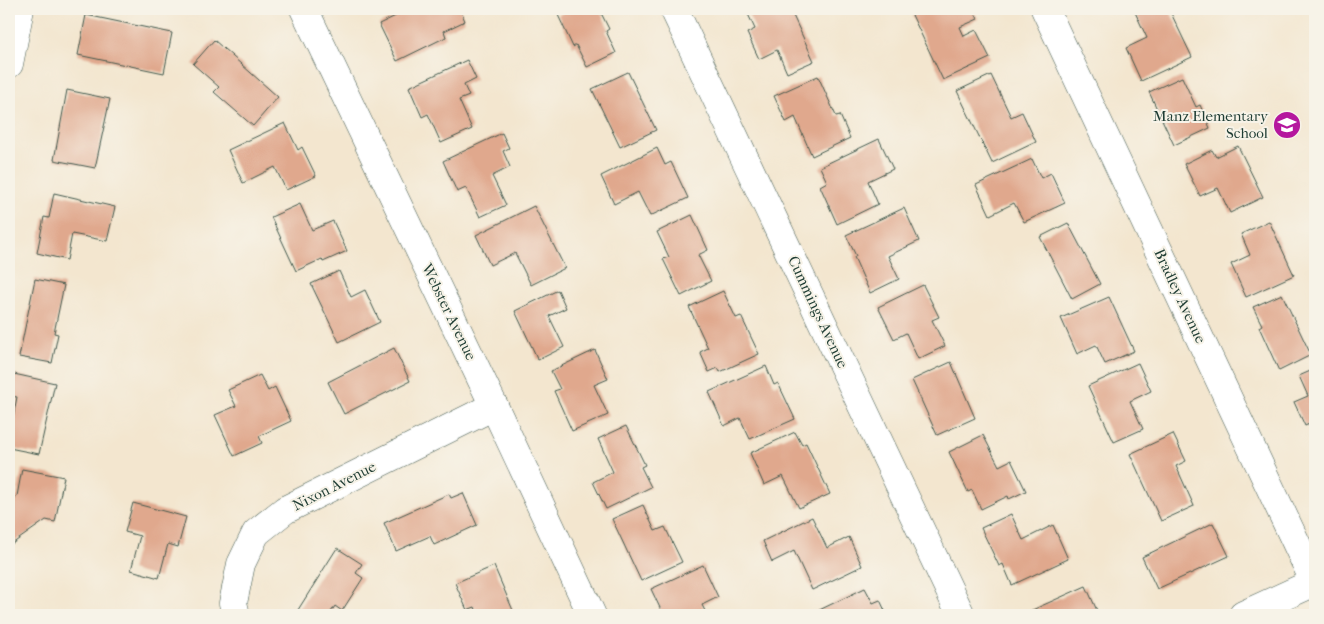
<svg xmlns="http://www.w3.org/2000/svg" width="1324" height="624" font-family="'IM FELL French Canon',serif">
<rect width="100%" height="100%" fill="#f7f3e8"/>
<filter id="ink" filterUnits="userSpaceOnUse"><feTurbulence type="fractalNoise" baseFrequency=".02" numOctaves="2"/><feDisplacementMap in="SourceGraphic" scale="10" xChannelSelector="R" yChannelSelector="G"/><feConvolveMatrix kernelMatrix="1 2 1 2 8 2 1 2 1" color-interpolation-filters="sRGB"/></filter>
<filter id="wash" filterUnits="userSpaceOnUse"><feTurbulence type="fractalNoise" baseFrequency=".0096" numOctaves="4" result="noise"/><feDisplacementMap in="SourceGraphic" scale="20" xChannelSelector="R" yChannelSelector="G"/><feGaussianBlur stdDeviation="1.12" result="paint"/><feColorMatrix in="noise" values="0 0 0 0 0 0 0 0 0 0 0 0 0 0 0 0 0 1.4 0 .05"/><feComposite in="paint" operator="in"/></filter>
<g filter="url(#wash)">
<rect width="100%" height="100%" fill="#f3e6cf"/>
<g id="blocks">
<g fill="#e0a88d">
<path d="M 410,9 L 460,9 L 465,21 L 444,31 L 446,37 L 397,61 L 379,24 Z"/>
<path d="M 571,9 L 599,9 L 609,29 L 606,31 L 616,53 L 587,67 L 576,45 L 573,47 L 558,15 Z"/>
<path d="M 755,9 L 790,9 L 814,61 L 787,73 L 777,50 L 759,59 L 747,33 L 755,29 L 747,12 Z"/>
<path d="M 925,9 L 973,9 L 978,19 L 960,27 L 964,36 L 976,30 L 990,58 L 943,80 L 912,15 Z"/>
<path d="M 1136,9 L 1169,9 L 1192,57 L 1141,81 L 1126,48 L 1147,38 L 1134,10 Z"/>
<path d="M 86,15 L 172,33 L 164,73 L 78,55 Z"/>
<path d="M 214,40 L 278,97 L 253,126 L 214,92 L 219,87 L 193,64 Z"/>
<path d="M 467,60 L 476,79 L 464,85 L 469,96 L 459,100 L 472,129 L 441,143 L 428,114 L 422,117 L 409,87 Z"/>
<path d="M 628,72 L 656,130 L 620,147 L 592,89 Z"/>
<path d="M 991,75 L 1011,117 L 1022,112 L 1036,142 L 992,163 L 957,91 Z"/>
<path d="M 818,76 L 836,116 L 840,115 L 850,138 L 812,156 L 795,117 L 786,122 L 774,96 Z"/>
<path d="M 1182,77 L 1196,107 L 1200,105 L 1210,128 L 1174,145 L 1149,92 Z"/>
<path d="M 67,90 L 110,99 L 95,168 L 54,160 Z"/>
<path d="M 285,123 L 298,150 L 302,147 L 316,176 L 286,190 L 275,167 L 243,183 L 228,150 Z"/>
<path d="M 502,133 L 509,148 L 503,151 L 510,167 L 492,176 L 506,205 L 480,217 L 466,188 L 457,192 L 443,161 Z"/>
<path d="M 879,139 L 893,169 L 868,181 L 878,204 L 837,224 L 820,186 L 827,182 L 820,167 Z"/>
<path d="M 1238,146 L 1263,197 L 1230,213 L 1218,188 L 1200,196 L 1184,164 L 1212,150 L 1216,157 Z"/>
<path d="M 657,148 L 665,165 L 671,162 L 688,198 L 650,216 L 638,192 L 614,204 L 601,176 Z"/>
<path d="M 1032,159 L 1041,178 L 1051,173 L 1065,203 L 1024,222 L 1014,203 L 990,215 L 976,185 Z"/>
<path d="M 54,193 L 115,207 L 107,241 L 72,234 L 67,260 L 37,253 L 44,217 L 49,218 Z"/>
<path d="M 300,204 L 312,230 L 333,221 L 347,251 L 323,262 L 322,259 L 296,271 L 271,217 Z"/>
<path d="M 534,206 L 565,268 L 531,285 L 515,253 L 490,265 L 476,235 Z"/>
<path d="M 904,208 L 919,241 L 888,256 L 899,279 L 870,293 L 854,257 L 856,256 L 846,235 Z"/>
<path d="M 692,215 L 708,250 L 698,255 L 711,281 L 681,296 L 663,259 L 669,257 L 657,232 Z"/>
<path d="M 1269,221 L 1294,275 L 1246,297 L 1231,264 L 1250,255 L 1241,234 Z"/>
<path d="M 1068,223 L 1100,284 L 1072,299 L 1040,237 Z"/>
<path d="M 339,271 L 351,297 L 365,290 L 380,322 L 339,342 L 311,284 Z"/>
<path d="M 35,279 L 64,285 L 54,333 L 58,334 L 52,363 L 19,357 Z"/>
<path d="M 923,285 L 939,317 L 932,320 L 945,346 L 918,359 L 906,333 L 894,339 L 878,307 Z"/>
<path d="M 558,290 L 566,308 L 549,316 L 564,347 L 538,360 L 515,311 Z"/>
<path d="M 723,291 L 736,318 L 741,316 L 759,354 L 720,372 L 718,368 L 709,372 L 700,352 L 708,348 L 689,307 Z"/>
<path d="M 1282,294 L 1311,355 L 1279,371 L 1259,327 L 1262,325 L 1253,307 Z"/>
<path d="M 1109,297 L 1134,351 L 1105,364 L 1096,345 L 1077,354 L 1061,318 Z"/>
<path d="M 394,348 L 410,381 L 344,414 L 328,382 Z"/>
<path d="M 595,350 L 608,379 L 594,385 L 608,415 L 572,431 L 554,391 L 560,389 L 551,371 Z"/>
<path d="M 951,362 L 975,418 L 937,435 L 912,380 Z"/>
<path d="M 1138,363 L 1151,391 L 1130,401 L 1143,429 L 1114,442 L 1088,386 Z"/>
<path d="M 766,366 L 774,385 L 778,383 L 795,419 L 750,439 L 740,418 L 724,426 L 709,392 Z"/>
<path d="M 1315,369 L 1315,432 L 1311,423 L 1305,426 L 1294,402 L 1308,396 L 1299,376 Z"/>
<path d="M 14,374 L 55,383 L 39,454 L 9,448 L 9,438 L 17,397 L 10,396 Z"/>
<path d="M 260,375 L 268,391 L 275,387 L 291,421 L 259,436 L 262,443 L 234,456 L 215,415 L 236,406 L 228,390 Z"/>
<path d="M 626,426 L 645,465 L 641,467 L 651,487 L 606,509 L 593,482 L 613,472 L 598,439 Z"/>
<path d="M 795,432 L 802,445 L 806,443 L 830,494 L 799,508 L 783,476 L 764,485 L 750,453 Z"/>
<path d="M 1173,434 L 1186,461 L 1176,466 L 1194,506 L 1161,521 L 1130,454 Z"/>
<path d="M 983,435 L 999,466 L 1011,460 L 1026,491 L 1009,499 L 1008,496 L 981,509 L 972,490 L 968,492 L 949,452 Z"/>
<path d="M 22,469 L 64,477 L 55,522 L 46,520 L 9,546 L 9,502 L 17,496 Z"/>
<path d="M 463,493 L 477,525 L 434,545 L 430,536 L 396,551 L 384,523 L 449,494 L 451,498 Z"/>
<path d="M 133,503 L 186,517 L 178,547 L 168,544 L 159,578 L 131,570 L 140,536 L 125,532 Z"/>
<path d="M 643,505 L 655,531 L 665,527 L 682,562 L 641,581 L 612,519 Z"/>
<path d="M 1011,514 L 1023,540 L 1053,525 L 1068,559 L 1012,585 L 1003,564 L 999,566 L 981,528 Z"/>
<path d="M 812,517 L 827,548 L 849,537 L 862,566 L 812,590 L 794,551 L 772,562 L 763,541 Z"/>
<path d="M 1213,523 L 1229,556 L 1157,589 L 1142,557 Z"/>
<path d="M 337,548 L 362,564 L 356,573 L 363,578 L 342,611 L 335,606 L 329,615 L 299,615 L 296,613 Z"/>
<path d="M 703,565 L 718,597 L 702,605 L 707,615 L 656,615 L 655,613 L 661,610 L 651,589 Z"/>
<path d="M 494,566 L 515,615 L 478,615 L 475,607 L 467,610 L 455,583 Z"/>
<path d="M 1086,586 L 1099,615 L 1021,615 Z"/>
<path d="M 865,588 L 873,603 L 880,600 L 887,615 L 809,615 Z"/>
</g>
</g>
</g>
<g filter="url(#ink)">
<use href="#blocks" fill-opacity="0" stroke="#3f564b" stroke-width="1"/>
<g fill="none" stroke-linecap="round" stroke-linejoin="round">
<defs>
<g id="minor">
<path d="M 304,9 L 494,406 L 592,615"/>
<path d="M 674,9 L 961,615"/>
<path d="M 1045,9 L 1315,583"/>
<path d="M 9,64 L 20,9"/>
<path d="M 236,615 L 233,603 L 241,564 L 256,533 L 285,510 L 494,406"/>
<path d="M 1243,615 L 1315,582"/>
</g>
</defs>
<use href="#minor" stroke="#3f564b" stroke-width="29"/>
<use href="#minor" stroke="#fff" stroke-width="28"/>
</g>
</g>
<defs>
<symbol id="school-disc" viewBox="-11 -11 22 22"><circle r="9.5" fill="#b5179e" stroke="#f7f3e8"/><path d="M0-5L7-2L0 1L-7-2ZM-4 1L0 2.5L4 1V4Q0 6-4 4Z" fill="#fff"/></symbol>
</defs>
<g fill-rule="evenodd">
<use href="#school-disc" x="1271" y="109" width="32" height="32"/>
</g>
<g text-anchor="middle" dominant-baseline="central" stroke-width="4" stroke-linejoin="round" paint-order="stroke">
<g font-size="15" fill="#1f3d34" stroke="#f7f3e8" text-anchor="end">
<text x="1268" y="116">Manz Elementary<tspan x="1268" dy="17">School</tspan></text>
</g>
<g font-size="15" fill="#1f3d34" stroke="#f7f3e8">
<text transform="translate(1180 296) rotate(65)">Bradley Avenue</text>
<text transform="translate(449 312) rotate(64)">Webster Avenue</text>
<text transform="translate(818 312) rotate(65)">Cummings Avenue</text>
<text transform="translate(334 486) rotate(-27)">Nixon Avenue</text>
</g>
</g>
<rect width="1324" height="624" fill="none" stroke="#f7f3e8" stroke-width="30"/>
</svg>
